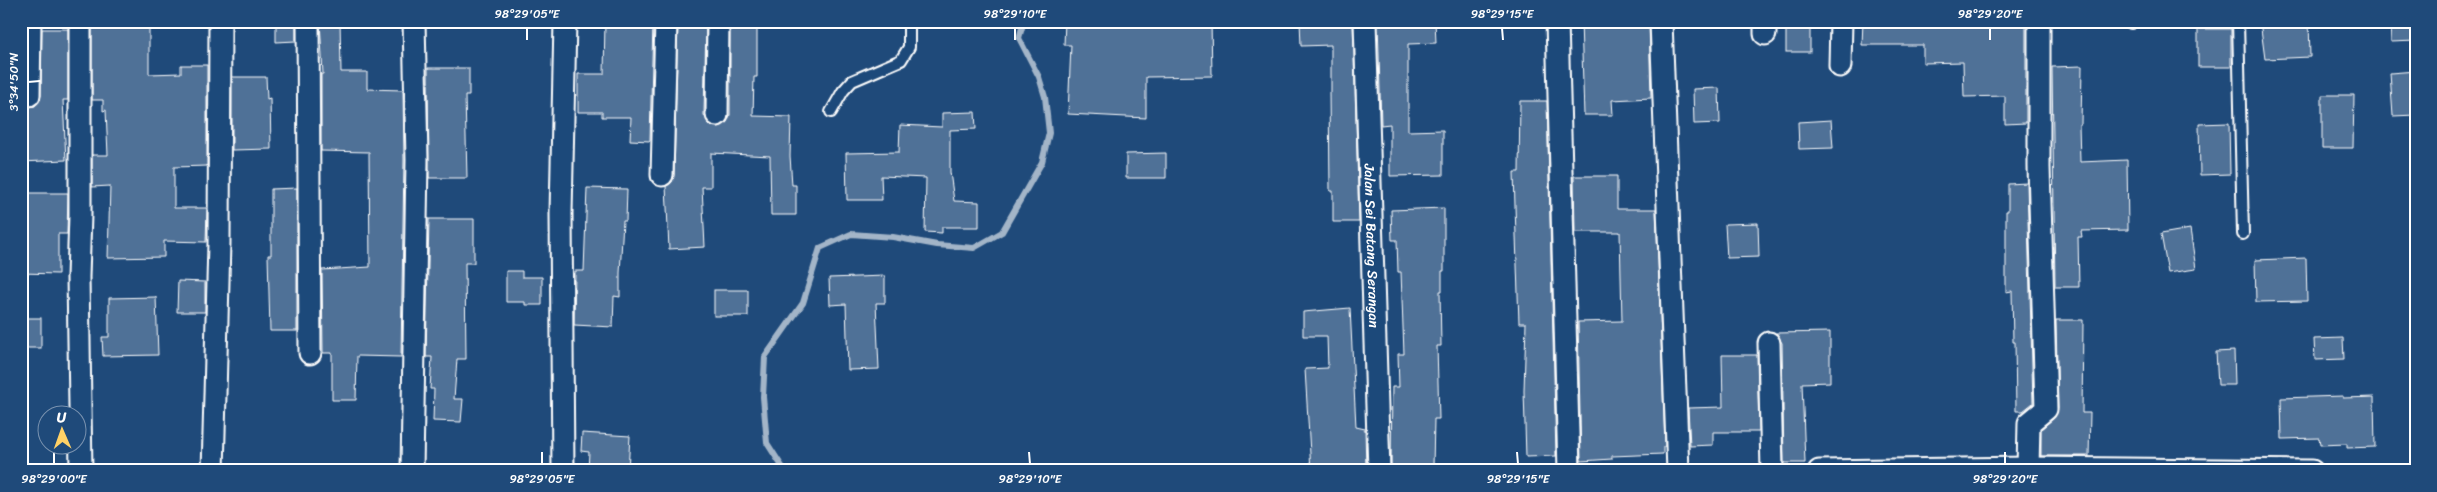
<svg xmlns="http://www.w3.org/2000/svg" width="2437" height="492" font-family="Sriracha,sans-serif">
<rect width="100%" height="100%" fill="#1f4a7a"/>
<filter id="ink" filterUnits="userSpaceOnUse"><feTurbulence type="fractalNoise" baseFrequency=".02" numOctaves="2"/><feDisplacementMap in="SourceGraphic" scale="10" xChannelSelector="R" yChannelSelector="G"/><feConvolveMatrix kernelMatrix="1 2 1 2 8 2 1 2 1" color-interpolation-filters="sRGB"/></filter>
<g filter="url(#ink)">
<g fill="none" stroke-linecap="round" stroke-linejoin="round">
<path stroke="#a3b5c8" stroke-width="6" d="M 785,471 L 767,443 L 763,397 L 765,357 L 803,303 L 820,248 L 851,234 L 893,237 L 937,245 L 974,248 L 1002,232 L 1042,162 L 1049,133 L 1045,97 L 1039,77 L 1019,38 L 1024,21"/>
</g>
<g fill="#507197" stroke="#fff">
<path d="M 92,21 L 149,21 L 149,74 L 181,73 L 181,65 L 207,65 L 207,166 L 174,167 L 174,208 L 207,208 L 206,242 L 164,241 L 164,257 L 108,258 L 110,186 L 92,187 L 92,155 L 108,155 L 106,110 L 103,111 L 103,100 L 92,100 Z"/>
<path d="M 276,21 L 296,21 L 296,41 L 276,42 Z"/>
<path d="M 320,21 L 340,21 L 341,72 L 367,72 L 367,89 L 403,90 L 404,160 L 401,357 L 357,356 L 356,400 L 332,400 L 332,353 L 323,353 L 322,270 L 370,267 L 369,152 L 321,151 L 321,74 L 323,74 Z"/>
<path d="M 605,21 L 653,21 L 650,141 L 630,140 L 631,117 L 602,117 L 602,112 L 578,112 L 578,74 L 604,74 Z"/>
<path d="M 678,21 L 706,21 L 704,115 L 710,125 L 717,127 L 727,122 L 730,115 L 730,21 L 757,21 L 757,77 L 754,77 L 753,116 L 791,117 L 790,156 L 792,185 L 796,185 L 796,215 L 771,215 L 770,156 L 711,153 L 711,187 L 702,187 L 705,247 L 669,249 L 666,186 L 672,182 L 674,175 Z"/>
<path d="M 1065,21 L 1211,21 L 1212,76 L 1146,77 L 1146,118 L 1068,114 L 1071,45 L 1064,45 Z"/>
<path d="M 1300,21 L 1353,21 L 1359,222 L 1333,222 L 1333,191 L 1330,191 L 1329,92 L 1331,92 L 1331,45 L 1301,46 Z"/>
<path d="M 1378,21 L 1435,21 L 1436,43 L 1408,44 L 1408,131 L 1443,130 L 1443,175 L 1390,176 L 1390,124 L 1381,125 Z"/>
<path d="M 1581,21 L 1649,21 L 1651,98 L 1612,100 L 1613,115 L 1584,115 Z"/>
<rect x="1786" y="21" width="24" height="31"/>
<path d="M 1863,21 L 2026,21 L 2026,123 L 2005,124 L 2005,96 L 1964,97 L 1963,62 L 1923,63 L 1923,45 L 1862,45 Z"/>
<path d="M 2260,21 L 2309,21 L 2310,57 L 2265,59 Z"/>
<path d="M 2390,21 L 2416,21 L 2416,41 L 2391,42 Z"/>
<path d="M 42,29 L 68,29 L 68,100 L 63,100 L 66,160 L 21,162 L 21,104 L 28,107 L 35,106 L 41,96 Z"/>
<rect x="2198" y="29" width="33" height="38"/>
<path d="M 2082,66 L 2081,124 L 2079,124 L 2080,162 L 2127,160 L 2128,230 L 2081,231 L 2082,237 L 2078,237 L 2079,287 L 2055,287 L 2052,67 Z"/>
<path d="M 428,68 L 469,68 L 469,96 L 465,96 L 467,178 L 429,178 Z"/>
<path d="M 2416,71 L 2416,115 L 2393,116 L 2390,73 Z"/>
<path d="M 232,77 L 266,77 L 267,99 L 270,98 L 271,149 L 232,150 Z"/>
<path d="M 1719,88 L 1720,123 L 1694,124 L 1693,89 Z"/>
<path d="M 2322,95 L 2354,95 L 2353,148 L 2322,148 Z"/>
<path d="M 1520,101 L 1547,101 L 1556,456 L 1526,457 L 1524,391 L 1526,323 L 1519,323 L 1515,206 L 1514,172 L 1519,172 Z"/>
<path d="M 975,112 L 976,129 L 950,130 L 950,172 L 954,201 L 979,202 L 979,227 L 942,227 L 942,233 L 925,232 L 926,178 L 881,176 L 882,200 L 847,200 L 846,153 L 899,152 L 900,125 L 942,127 L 942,113 Z"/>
<path d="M 1831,120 L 1833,148 L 1799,149 L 1798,122 Z"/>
<path d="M 2229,123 L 2230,174 L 2200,175 L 2199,124 Z"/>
<path d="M 1166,153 L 1166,178 L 1126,178 L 1126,154 Z"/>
<path d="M 1574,176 L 1617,176 L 1617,209 L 1656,209 L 1665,446 L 1663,447 L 1663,454 L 1612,456 L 1612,459 L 1581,461 L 1578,322 L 1622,321 L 1620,232 L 1575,232 Z"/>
<path d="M 2027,183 L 2033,403 L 2023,411 L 2016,411 L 2015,342 L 2013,342 L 2012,291 L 2006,292 L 2006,211 L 2008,211 L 2008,184 Z"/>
<path d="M 297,188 L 297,331 L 270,331 L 268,255 L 271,255 L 271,189 Z"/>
<path d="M 587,188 L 627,189 L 626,221 L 623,221 L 620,273 L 620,297 L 614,296 L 613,327 L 574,325 L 575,271 L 584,271 Z"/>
<path d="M 21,193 L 68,193 L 67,234 L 58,234 L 58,274 L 21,273 Z"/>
<path d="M 1444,208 L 1444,271 L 1442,271 L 1442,291 L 1440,291 L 1441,346 L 1437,346 L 1439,419 L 1434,419 L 1433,467 L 1391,466 L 1392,387 L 1399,387 L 1398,354 L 1404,354 L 1401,272 L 1398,272 L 1397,240 L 1392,240 L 1391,210 Z"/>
<path d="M 429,219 L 474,219 L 474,263 L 465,263 L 466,359 L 457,359 L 454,399 L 463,399 L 461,422 L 433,421 L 434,389 L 430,389 L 432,357 L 426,357 Z"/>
<path d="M 1758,223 L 1759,257 L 1727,258 L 1725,224 Z"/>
<path d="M 2190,229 L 2196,269 L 2168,273 L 2161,234 Z"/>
<path d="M 2306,258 L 2307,301 L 2256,302 L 2255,260 Z"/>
<path d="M 506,271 L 522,271 L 522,277 L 542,277 L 542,305 L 525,305 L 525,302 L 506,302 Z"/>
<path d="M 885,276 L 885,303 L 876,303 L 879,369 L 848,370 L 846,304 L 830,305 L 829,278 Z"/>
<path d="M 178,281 L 205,282 L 205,312 L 177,312 Z"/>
<rect x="714" y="290" width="34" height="26"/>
<path d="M 156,297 L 158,355 L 103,356 L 102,337 L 109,337 L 109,298 Z"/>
<path d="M 1350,308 L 1356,427 L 1365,429 L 1366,471 L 1311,471 L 1305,369 L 1328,368 L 1327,336 L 1303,336 L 1303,312 Z"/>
<rect x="21" y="318" width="20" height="30"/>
<path d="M 2056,320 L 2083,320 L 2082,413 L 2090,413 L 2089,456 L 2041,456 L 2041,429 L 2054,418 L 2058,409 Z"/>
<path d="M 1830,332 L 1830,382 L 1802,383 L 1805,463 L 1784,463 L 1782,343 L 1776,333 Z"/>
<path d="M 2343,338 L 2344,359 L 2315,360 L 2314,339 Z"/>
<path d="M 2234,351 L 2235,385 L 2218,385 L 2216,352 Z"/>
<path d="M 1722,355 L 1757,355 L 1759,432 L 1713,432 L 1713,445 L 1690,446 L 1688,408 L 1723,407 Z"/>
<path d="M 2343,396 L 2343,398 L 2374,397 L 2375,447 L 2347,448 L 2347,444 L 2320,445 L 2319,438 L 2282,439 L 2281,398 Z"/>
<path d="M 582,433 L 630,436 L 628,471 L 588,471 L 589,452 L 581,451 Z"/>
</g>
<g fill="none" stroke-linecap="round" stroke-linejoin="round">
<defs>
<g id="lane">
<path d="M 2131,21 L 2131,23"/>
<path d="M 2238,21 L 2243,234"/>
<path d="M 831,112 L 843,91 L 852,81 L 901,60 L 909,47 L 909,21"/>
</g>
<g id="street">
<path d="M 80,21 L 80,215 L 78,277 L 81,471"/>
<path d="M 308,21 L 310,353"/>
<path id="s1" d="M 1365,21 L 1379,471"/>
<path d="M 1557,21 L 1569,471"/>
<path d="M 1661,21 L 1678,471"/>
<path d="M 1765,21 L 1765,34"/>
<path d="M 1840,66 L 1841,21"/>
<path d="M 29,95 L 30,21"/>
<path d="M 717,115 L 718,21"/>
<path d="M 662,175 L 666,21"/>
<path d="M 1769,343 L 1772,471"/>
<path d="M 2028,468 L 2029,423 L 2046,409 L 2039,167 L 2039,21"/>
<path d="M 213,471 L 219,243 L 220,21"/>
<path d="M 412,471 L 417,160 L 414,21"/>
<path d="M 563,471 L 561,213 L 565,21"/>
<path d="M 1819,471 L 2028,468 L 2312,471"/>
</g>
</defs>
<use href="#lane" stroke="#fff" stroke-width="14"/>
<use href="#street" stroke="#fff" stroke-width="25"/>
<use href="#lane" stroke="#1f4a7a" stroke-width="10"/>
<use href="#street" stroke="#1f4a7a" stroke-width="21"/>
</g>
</g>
<path fill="none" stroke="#fff" stroke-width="2" d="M 527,28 L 527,40M 1015,28 L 1015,40M 1502,28 L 1503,40M 1990,28 L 1990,40M 28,82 L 40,81M 54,452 L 54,464M 542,452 L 542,464M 1029,452 L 1030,464M 1517,452 L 1518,464M 2005,452 L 2005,464"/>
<g text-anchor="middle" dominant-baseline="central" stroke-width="4.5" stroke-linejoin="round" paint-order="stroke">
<g font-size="14" fill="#fff" stroke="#1f4a7a">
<text stroke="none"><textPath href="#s1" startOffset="225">Jalan Sei Batang Serangan</textPath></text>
</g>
</g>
<rect width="2437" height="492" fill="none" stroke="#1f4a7a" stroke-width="55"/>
<g transform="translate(62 430) rotate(358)"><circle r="24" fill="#1f4a7a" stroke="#7992af"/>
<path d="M0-4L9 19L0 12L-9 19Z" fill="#ffd166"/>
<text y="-8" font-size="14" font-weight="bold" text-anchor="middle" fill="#ffffff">U</text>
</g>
<rect x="28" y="28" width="2382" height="436" fill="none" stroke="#fff" stroke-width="2"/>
<g font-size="12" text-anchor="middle" fill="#fff">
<text x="527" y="18">98°29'05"E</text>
<text x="1015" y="18">98°29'10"E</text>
<text x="1502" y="18">98°29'15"E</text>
<text x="1990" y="18">98°29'20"E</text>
<text transform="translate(14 82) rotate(-90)" y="4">3°34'50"N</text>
<text x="54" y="483">98°29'00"E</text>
<text x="542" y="483">98°29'05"E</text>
<text x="1030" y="483">98°29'10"E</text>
<text x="1518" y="483">98°29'15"E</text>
<text x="2005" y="483">98°29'20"E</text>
</g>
</svg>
